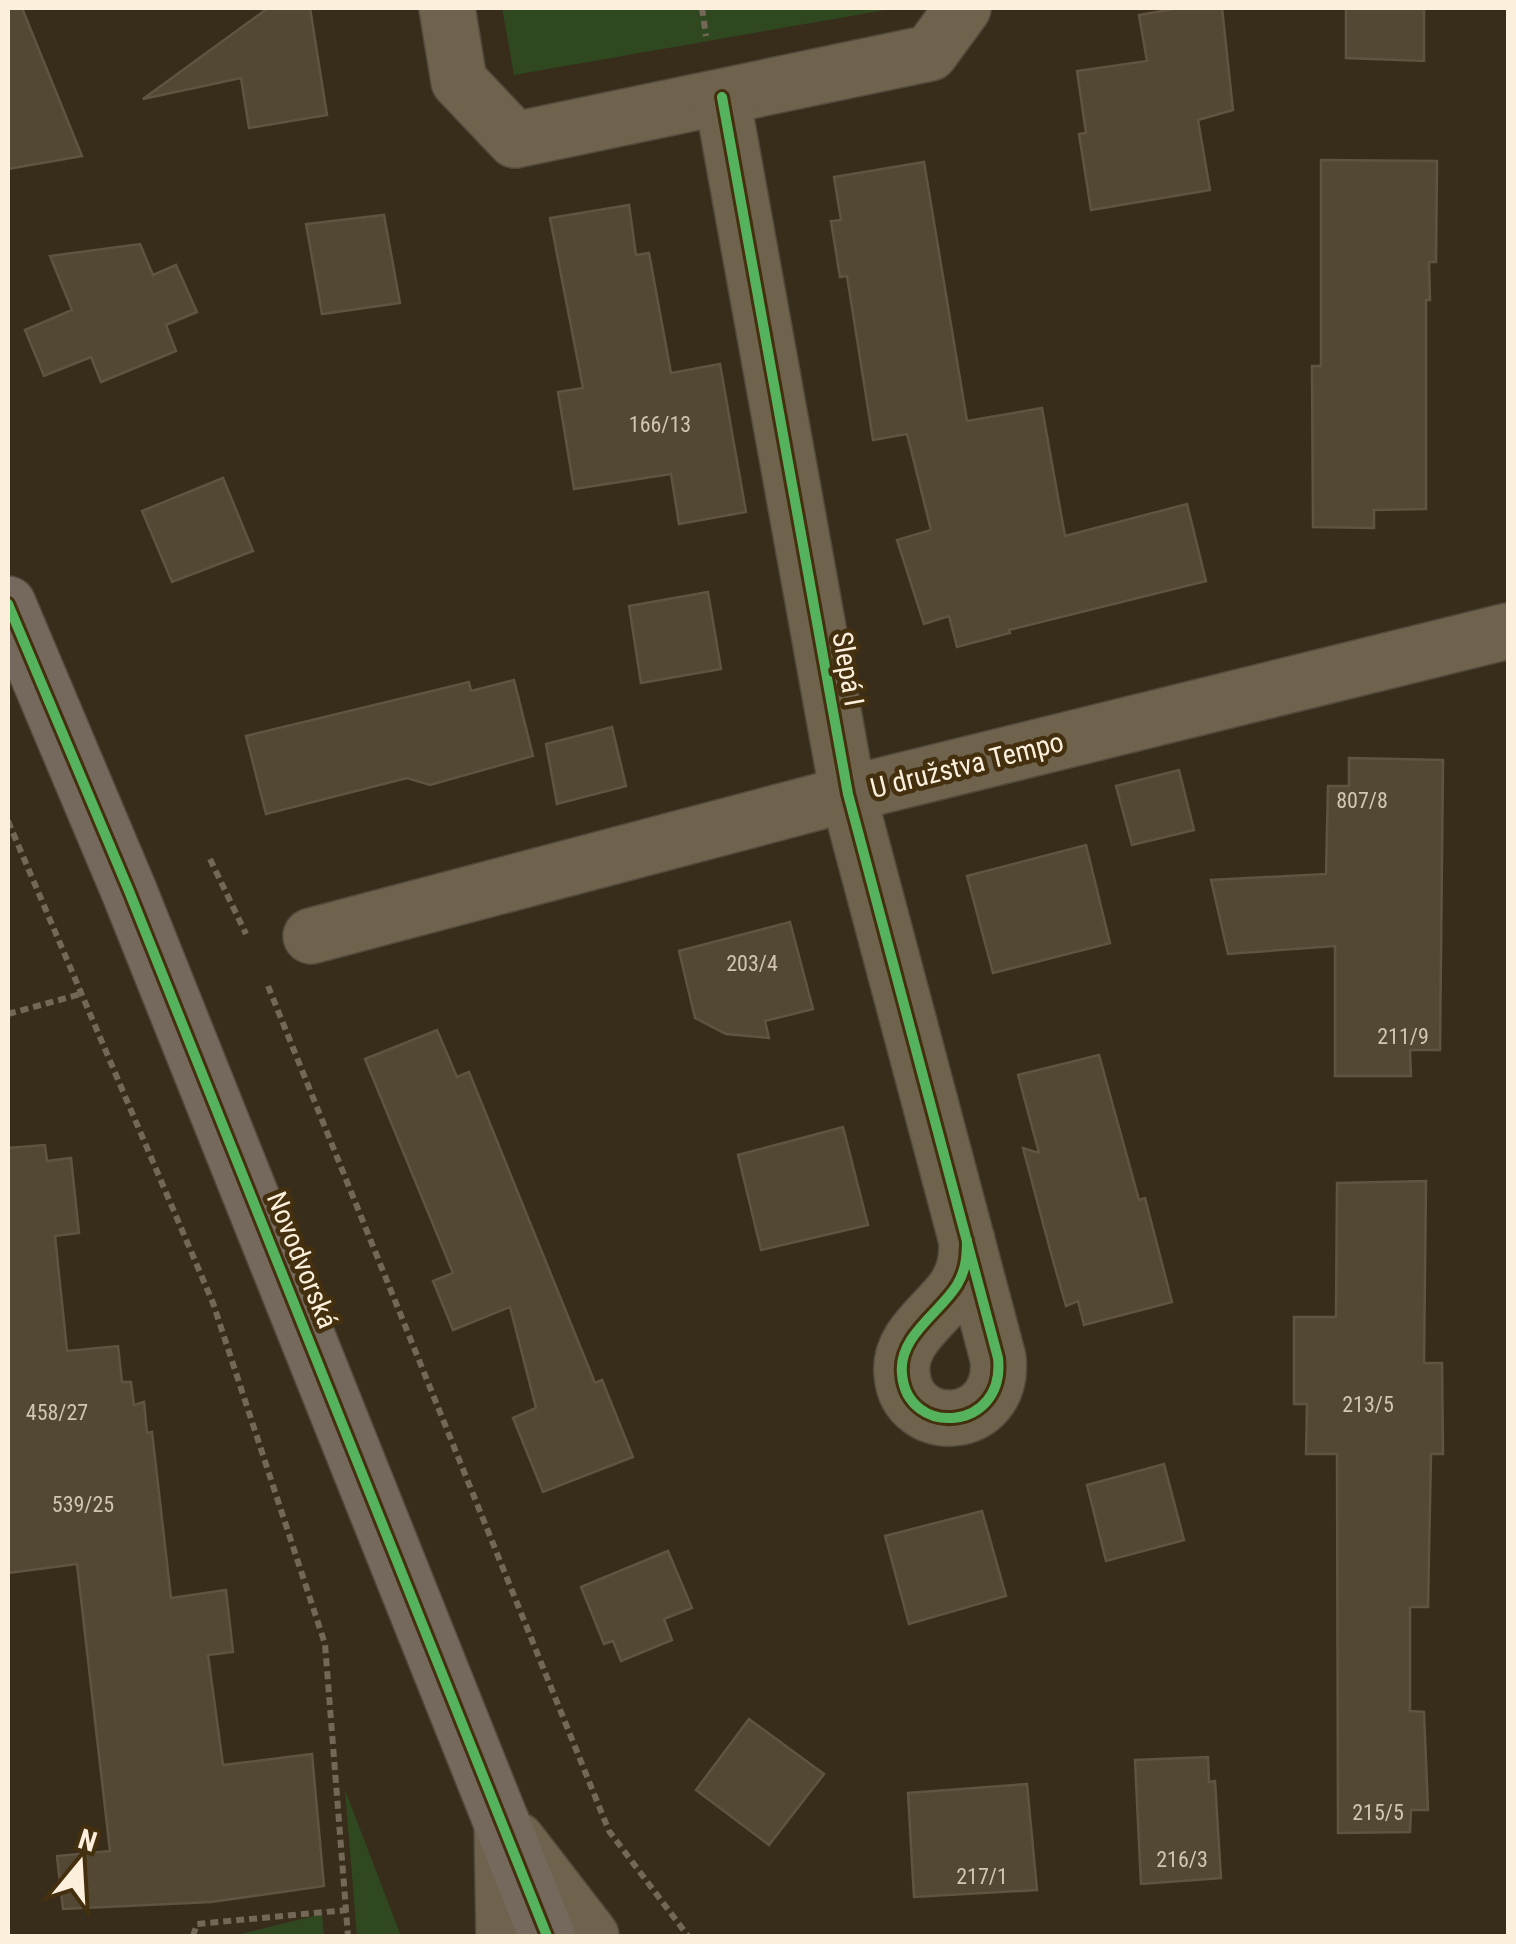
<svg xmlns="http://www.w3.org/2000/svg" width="1516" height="1944" font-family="'Roboto Condensed',sans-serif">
<rect width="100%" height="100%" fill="#382d1b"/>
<g fill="#2f4820">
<path d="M 502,8 L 897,8 L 514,75 Z"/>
<path d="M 345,1790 L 401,1936 L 357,1936 Z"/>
<path d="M 322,1914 L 324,1936 L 233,1936 Z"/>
</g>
<g fill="#534834" stroke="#605440" stroke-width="2.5">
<path d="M 8,8 L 22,8 L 82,156 L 8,169 Z"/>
<path d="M 268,8 L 310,8 L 327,115 L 249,128 L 241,78 L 143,99 Z"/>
<path d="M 1180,8 L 1222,8 L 1233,110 L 1198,120 L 1210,190 L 1091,210 L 1079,134 L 1086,133 L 1077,71 L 1147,61 L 1139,15 Z"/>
<path d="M 1346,8 L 1424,8 L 1424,61 L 1346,58 Z"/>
<path d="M 1321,160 L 1437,161 L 1436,262 L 1429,262 L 1430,300 L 1426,300 L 1426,509 L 1374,510 L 1374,528 L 1313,527 L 1312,366 L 1321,366 Z"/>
<path d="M 924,162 L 967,421 L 1042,408 L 1065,536 L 1187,504 L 1206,581 L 1009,630 L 1010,633 L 957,647 L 949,616 L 924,624 L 897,540 L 931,530 L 907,434 L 873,440 L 847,276 L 840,277 L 831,221 L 841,220 L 834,177 Z"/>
<path d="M 629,205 L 636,255 L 649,253 L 671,373 L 720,364 L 746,512 L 679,524 L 671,474 L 574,489 L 558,392 L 583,388 L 550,218 Z"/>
<path d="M 384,215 L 400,303 L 322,314 L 306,224 Z"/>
<path d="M 140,244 L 153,275 L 176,265 L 197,312 L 166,325 L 176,351 L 101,382 L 91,357 L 44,376 L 25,330 L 72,310 L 50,256 Z"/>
<path d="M 223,478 L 253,551 L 172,582 L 142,511 Z"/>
<path d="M 708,592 L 721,669 L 641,683 L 629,606 Z"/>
<path d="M 514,680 L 533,756 L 430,785 L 407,778 L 266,814 L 246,736 L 469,682 L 471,691 Z"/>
<path d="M 612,727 L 626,786 L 557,804 L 546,744 Z"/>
<path d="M 1349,758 L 1443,760 L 1440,1050 L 1410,1050 L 1411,1076 L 1335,1076 L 1335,946 L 1228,954 L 1211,880 L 1326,874 L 1328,786 L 1349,786 Z"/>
<path d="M 1179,770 L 1194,830 L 1132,845 L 1116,786 Z"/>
<path d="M 1086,845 L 1110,943 L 993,973 L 967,876 Z"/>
<path d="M 790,922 L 813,1009 L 765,1021 L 769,1038 L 726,1034 L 695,1018 L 679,951 Z"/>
<path d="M 437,1030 L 457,1077 L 469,1072 L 595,1383 L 602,1380 L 633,1457 L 543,1492 L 513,1418 L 536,1408 L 510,1307 L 453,1330 L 433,1281 L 453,1273 L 365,1059 Z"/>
<path d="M 1099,1055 L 1139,1200 L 1145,1198 L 1172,1302 L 1084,1325 L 1078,1301 L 1066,1306 L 1052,1257 L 1023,1148 L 1039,1153 L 1018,1075 Z"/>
<path d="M 843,1127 L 868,1225 L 761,1250 L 738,1155 Z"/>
<path d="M 45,1145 L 47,1161 L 71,1158 L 79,1233 L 55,1236 L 67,1351 L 118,1346 L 122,1382 L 131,1382 L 134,1405 L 144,1402 L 147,1433 L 152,1432 L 171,1598 L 226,1590 L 233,1652 L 208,1655 L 223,1765 L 312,1754 L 324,1886 L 211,1902 L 63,1909 L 57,1856 L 110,1851 L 77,1564 L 8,1573 L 8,1148 Z"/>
<path d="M 1426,1181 L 1424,1363 L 1442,1363 L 1443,1454 L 1431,1454 L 1428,1607 L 1410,1607 L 1410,1711 L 1424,1712 L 1428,1810 L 1411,1810 L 1410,1832 L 1338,1833 L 1337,1454 L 1306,1454 L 1307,1404 L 1294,1404 L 1294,1317 L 1336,1317 L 1337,1183 Z"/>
<path d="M 1164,1464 L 1184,1540 L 1106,1561 L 1087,1485 Z"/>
<path d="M 982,1511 L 1006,1596 L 909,1624 L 885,1536 Z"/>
<path d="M 668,1551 L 692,1608 L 664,1619 L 672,1640 L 621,1661 L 613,1641 L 604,1644 L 581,1587 Z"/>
<path d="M 749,1719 L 824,1774 L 769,1845 L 696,1790 Z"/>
<path d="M 1208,1757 L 1209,1782 L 1215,1781 L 1221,1878 L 1141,1884 L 1135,1760 Z"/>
<path d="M 1027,1784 L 1037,1890 L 914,1897 L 908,1793 Z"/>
</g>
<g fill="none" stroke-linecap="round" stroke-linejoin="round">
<defs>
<g id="minor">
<path d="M 447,8 L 459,81 L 515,140 L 930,53 L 963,8"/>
<path d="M 722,97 L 848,794 L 998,1358 C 1006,1432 907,1438 902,1374 C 898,1336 940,1313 957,1285 C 966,1270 967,1256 967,1240"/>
<path d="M 311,936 L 848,794 L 1508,631"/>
<path d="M 502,1823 L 504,1936"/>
<path d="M 517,1840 L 591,1936"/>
</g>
<path id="major" d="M 8,604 L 129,891 L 547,1936"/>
</defs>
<use href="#minor" stroke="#534a3d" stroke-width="58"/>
<use href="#major" stroke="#534a3d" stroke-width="58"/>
<g stroke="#736857" stroke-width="6" stroke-dasharray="8 5" stroke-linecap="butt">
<path d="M 702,8 L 706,36"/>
<path d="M 8,821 L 213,1303 L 325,1644 L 348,1936"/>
<path d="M 210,859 L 246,934"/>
<path d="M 268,986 L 609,1831 L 688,1936"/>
<path d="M 8,1014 L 81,994"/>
<path d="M 193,1936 L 197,1924 L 347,1910"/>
</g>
<use href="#minor" stroke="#6f634d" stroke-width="55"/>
<use href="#major" stroke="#75685c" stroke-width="55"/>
<defs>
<g id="cycleway">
<path d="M 722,97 L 848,794 L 998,1358 C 1006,1432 907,1438 902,1374 C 898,1336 940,1313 957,1285 C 966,1270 967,1256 967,1240"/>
<path d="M 8,604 L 129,891 L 547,1936"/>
</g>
</defs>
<use href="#cycleway" stroke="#44300f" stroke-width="16"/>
<use href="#cycleway" stroke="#56b35d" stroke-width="10"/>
</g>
<g text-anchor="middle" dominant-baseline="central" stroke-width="9" stroke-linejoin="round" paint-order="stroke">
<g font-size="22" fill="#d2c6b3">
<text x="660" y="424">166/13</text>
<text x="1362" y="800">807/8</text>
<text x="752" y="963">203/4</text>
<text x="1403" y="1036">211/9</text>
<text x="1368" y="1404">213/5</text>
<text x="57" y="1412">458/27</text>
<text x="83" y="1504">539/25</text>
<text x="1378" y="1812">215/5</text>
<text x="1182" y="1859">216/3</text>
<text x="982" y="1876">217/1</text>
</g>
<g font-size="28" fill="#fcf0dd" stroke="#44300f">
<text transform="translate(848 669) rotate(80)">Slepá I</text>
<text transform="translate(967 765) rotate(-14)">U družstva Tempo</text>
<text transform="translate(302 1260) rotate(68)">Novodvorská</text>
</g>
</g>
<rect width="1516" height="1944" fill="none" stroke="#fcf0dd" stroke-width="20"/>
<g transform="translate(80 1864) rotate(18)" stroke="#44300f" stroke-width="8" paint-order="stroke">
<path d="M0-8L18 38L0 25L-18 38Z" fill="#fcf0dd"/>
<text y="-15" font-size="28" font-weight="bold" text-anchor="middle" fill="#fcf0dd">N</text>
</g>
</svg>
